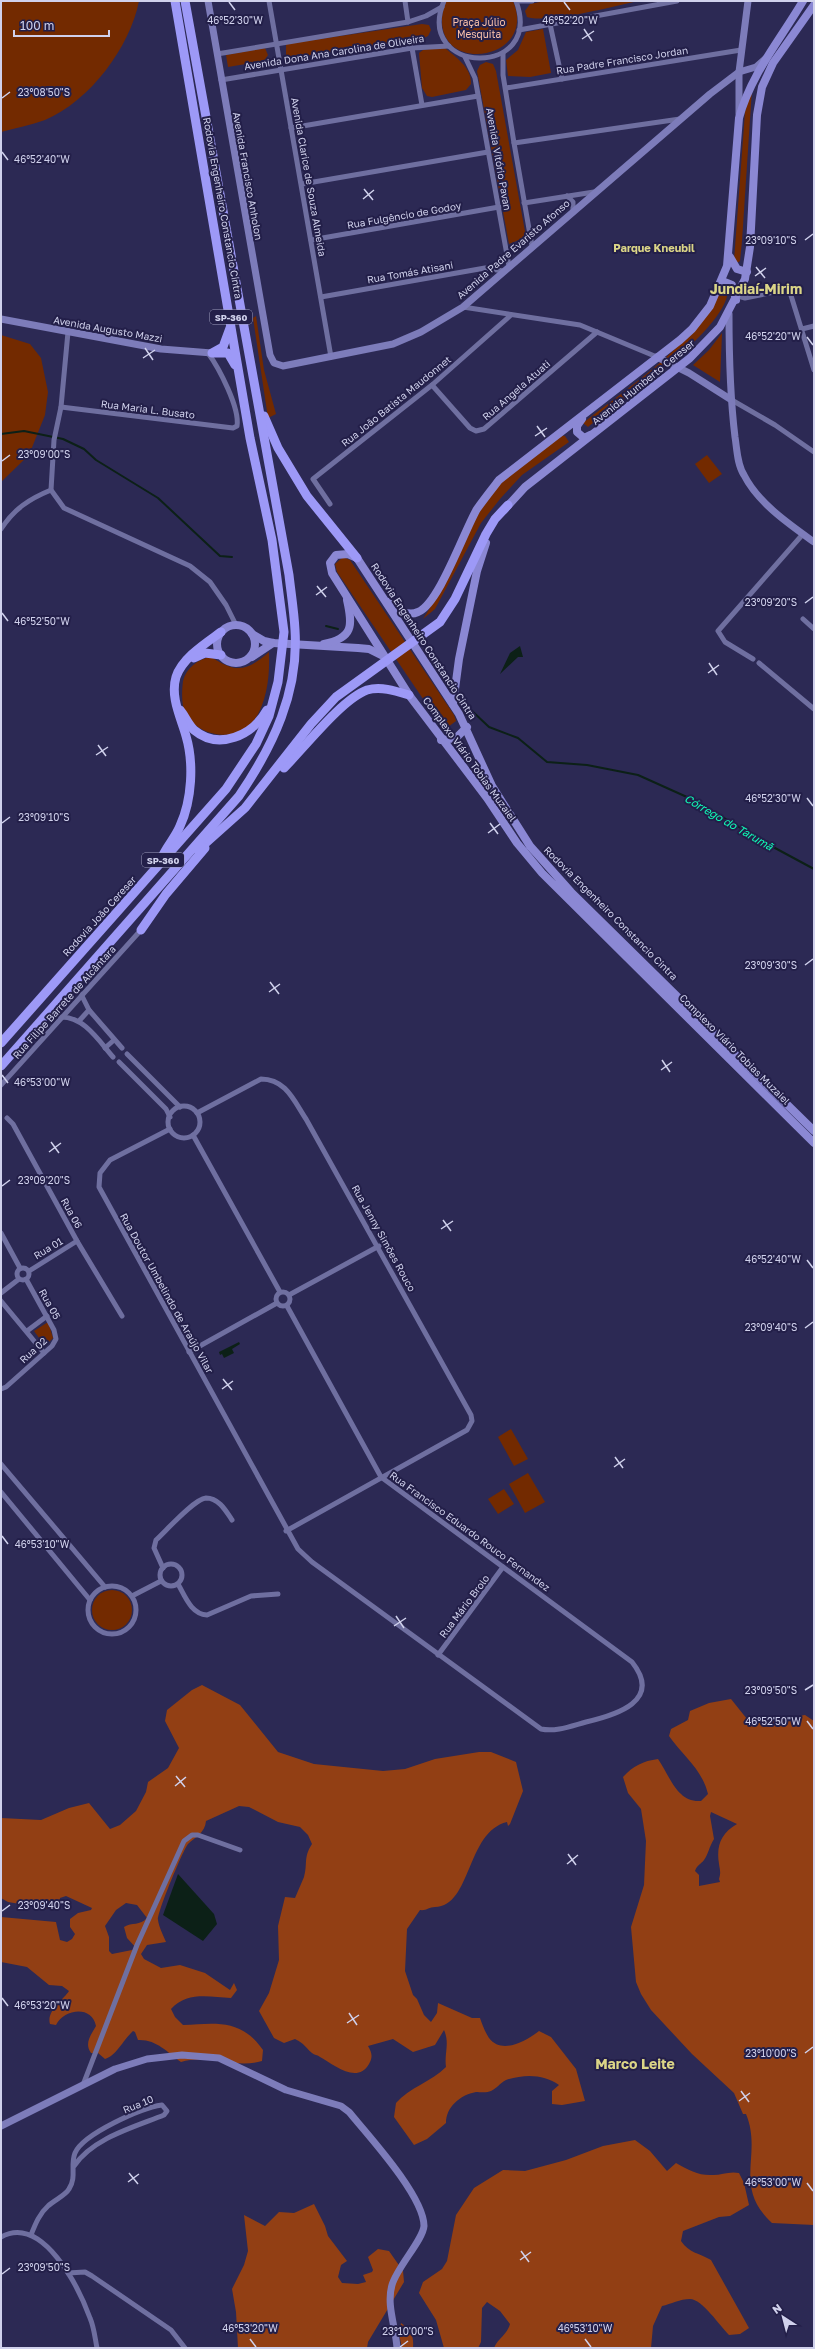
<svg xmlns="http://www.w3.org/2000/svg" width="815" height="2349" font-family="'Golos Text',sans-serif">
<rect width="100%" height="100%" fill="#2c2954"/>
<g fill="#732a00">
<path d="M 1,1 L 139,1 C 130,47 90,101 45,120 C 31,125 15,128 1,132 Z"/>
<path d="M 446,1 L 513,1 C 538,60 440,75 442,19 C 442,13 444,7 446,1 Z"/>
<path d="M 545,1 L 638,1 C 614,6 549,24 527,17 L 525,11 L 530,4 Z"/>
<path d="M 422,24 L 429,25 L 431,30 L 428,36 L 422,39 L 291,58 L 286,55 L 286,44 Z"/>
<path d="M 543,29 L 551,73 L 530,77 L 508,76 L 506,60 L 518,50 L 526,32 Z"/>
<path d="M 444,47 C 455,57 472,67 471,84 L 466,90 L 432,97 L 427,96 L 422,88 L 419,53 L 423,50 Z"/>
<path d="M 265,48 L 268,55 L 264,61 L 228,67 L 226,55 Z"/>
<path d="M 486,62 L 493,64 L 496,71 L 526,237 L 509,244 L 477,71 L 480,65 Z"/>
<path d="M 752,89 L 742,241 L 740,261 L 737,263 L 734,261 L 745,112 Z"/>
<path d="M 723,287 L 728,288 C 731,327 619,403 588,427 L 583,423 C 634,383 692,346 723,287 Z"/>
<path d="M 256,316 L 264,370 L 276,414 L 268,418 L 253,318 Z"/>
<path d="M 722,333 L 720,382 L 693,365 L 709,350 Z"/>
<path d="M 1,335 L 30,344 L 41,358 L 48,392 L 45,415 L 29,455 L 1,482 Z"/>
<path d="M 560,435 L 565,436 L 569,442 L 522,475 L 500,499 L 481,523 L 435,609 L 423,619 C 451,578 468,518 501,483 C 518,466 541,451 560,435 Z"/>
<path d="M 707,455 L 722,474 L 709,483 L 695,464 Z"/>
<path d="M 343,557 L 350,560 L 454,715 L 456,721 L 448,727 L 438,721 L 337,572 L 335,564 Z"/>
<path d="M 269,652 C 270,676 267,707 250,725 C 233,743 195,735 185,712 C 181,703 182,690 183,681 C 186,668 198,659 211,657 C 236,673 246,672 269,652 Z"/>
<path d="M 48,1322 L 53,1338 L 45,1346 L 34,1331 Z"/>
<path d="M 511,1429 L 528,1459 L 514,1466 L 498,1437 Z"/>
<path d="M 528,1473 L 545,1502 L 525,1513 L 509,1484 Z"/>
<path d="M 504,1489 L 514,1504 L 498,1514 L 488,1499 Z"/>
<circle cx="112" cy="1610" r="20"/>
</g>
<g fill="#923f14" fill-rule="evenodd">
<path d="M 202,1685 L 240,1705 L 278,1752 L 314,1764 L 383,1771 L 405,1769 L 435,1759 L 479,1752 L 491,1752 L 516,1762 L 523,1791 L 510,1824 L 508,1826 L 507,1822 C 466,1832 472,1906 435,1907 C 429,1907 426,1911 420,1910 L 407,1929 L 405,1971 L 413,1995 L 417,1999 L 424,2015 L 431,2022 L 437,2013 L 438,2003 L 472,2018 L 480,2018 C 482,2024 485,2032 489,2038 C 502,2055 526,2041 539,2031 L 551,2037 L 576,2069 L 585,2101 L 562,2105 L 552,2104 L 552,2091 L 559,2085 C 544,2074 524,2074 506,2080 C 500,2083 496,2089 491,2091 C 487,2093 480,2092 476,2092 C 460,2095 446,2107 446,2123 L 427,2139 L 414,2145 L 394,2117 L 396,2103 C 410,2087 431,2082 446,2067 C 444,2054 450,2043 444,2030 L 435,2045 L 413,2052 L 393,2039 L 368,2046 C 372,2053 373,2057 369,2064 C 357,2085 333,2064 320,2057 C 318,2055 314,2055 312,2053 C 305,2047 305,2044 295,2039 L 284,2043 L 274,2038 L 259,2011 L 269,1993 L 279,1960 L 278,1926 L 285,1897 L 295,1898 C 298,1891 301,1884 304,1877 C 308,1863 303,1858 312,1844 L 308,1835 L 300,1827 L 278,1822 L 249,1807 L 239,1806 L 206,1821 C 205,1833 195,1837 188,1844 C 183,1850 157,1913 158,1920 C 159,1927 163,1935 166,1942 L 147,1945 L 141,1954 L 144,1959 L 161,1968 L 180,1965 L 205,1973 L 230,1990 L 234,1983 L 237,1990 L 231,1998 C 210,1997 187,1991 171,2009 L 175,2017 L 183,2025 C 218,2023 241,2019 263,2050 L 262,2061 C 235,2069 208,2054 181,2062 C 167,2052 156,2039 138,2040 L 135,2032 L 133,2031 C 124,2039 116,2056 105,2059 L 98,2053 L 91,2053 C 84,2043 91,2035 96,2026 C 92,2005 64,2009 56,2025 L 50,2024 C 46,2011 64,1999 69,1991 L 62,1986 L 49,1985 L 27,1967 L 1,1962 L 1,1917 L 56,1922 L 60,1940 L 67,1942 L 72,1939 L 75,1934 L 70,1927 L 70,1919 L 78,1913 L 91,1910 L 92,1908 L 66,1896 L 60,1898 L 59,1907 L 56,1910 L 8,1902 L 1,1898 L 1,1818 L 41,1820 L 69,1808 L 89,1803 L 110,1829 L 120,1825 L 136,1811 L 146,1792 L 148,1782 L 168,1768 L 179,1748 L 165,1721 L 167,1710 L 192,1690 ZM 126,1903 L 137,1905 L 147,1918 C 140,1926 132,1922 124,1927 L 127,1938 L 137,1949 L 112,1954 L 109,1951 L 109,1937 L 105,1926 L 116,1910 Z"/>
<path d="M 731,1699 L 751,1724 L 805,1715 L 814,1721 L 814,2225 L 772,2223 C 732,2186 763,2155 746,2114 L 743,2114 L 734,2093 L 692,2054 L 651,2010 L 641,1994 L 636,1982 L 631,1927 L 644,1885 L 646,1841 L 641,1809 L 628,1793 L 623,1777 C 633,1766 643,1761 658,1759 C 670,1776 677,1803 701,1801 L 708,1794 C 702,1769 683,1756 669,1736 L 671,1729 L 688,1720 L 690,1711 L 709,1703 ZM 711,1812 L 737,1824 C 721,1833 716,1846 719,1864 C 720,1871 721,1872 719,1879 L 720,1882 L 699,1886 L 699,1875 L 695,1871 C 697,1865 701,1864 704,1860 C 708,1855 709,1847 714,1839 L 710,1816 Z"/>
<path d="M 635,2140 L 650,2151 L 667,2171 L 676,2163 C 689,2170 699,2176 713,2175 C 722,2175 729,2171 739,2173 L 744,2183 L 749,2205 L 730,2216 L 719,2217 L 683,2231 L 681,2241 C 689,2253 699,2253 711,2260 L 749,2328 L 740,2334 L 729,2335 C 720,2326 702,2299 690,2299 C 680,2299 671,2304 662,2306 L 653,2326 L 651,2348 L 494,2348 C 498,2338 507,2335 510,2324 L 500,2311 L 487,2302 L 482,2308 L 481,2342 L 478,2348 L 444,2348 L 436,2320 L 419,2293 L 423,2282 L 442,2269 L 447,2261 L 456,2215 L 474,2188 L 503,2170 L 525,2171 L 566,2160 L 603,2146 Z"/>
<path d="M 314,2204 L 325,2226 L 328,2236 L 347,2261 L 341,2265 L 338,2277 L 342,2283 L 358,2284 L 366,2282 L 363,2275 L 372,2272 L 373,2270 L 368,2257 L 378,2249 L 389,2251 L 403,2271 L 404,2282 L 368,2342 L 367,2348 L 238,2348 L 236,2312 L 232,2289 L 244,2265 L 248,2251 L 244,2215 L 265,2226 L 279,2212 L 294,2213 Z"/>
<path d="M 401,2323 C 411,2330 414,2336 413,2348 L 402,2348 L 399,2334 Z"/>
</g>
<g fill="#0c2017">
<path d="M 520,646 L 523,657 L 518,657 L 500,674 L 510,653 Z"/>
<path d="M 239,1342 L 240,1344 L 232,1349 L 234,1353 L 224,1358 L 222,1354 L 220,1355 L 219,1352 Z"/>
<path d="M 178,1874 L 214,1914 L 217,1924 L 203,1941 L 163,1915 Z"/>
</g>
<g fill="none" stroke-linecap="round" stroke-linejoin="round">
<g stroke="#0c2017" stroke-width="2">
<path d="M 1,434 L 24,431 L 63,439 L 84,449 L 96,460 L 158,498 L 220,556 L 232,557"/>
<path d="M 326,626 L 338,629"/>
<path d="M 470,709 L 489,727 L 518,738 L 547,762 L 587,765 L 638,775 L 698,802 L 762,841 L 814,869"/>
</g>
<g stroke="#6f6fa0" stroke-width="5">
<path d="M 269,1 L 331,357"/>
<path d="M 405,1 L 408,22"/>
<path d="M 444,1 C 413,75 545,79 516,1"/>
<path d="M 516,1 L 532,1"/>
<path d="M 550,24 L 562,79"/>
<path d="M 519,30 L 677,1"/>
<path d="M 412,48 L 422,105"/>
<path d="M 503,53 L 503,75 L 514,143 L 532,246"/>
<path d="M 217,54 L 408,22 L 426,16 L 442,7"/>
<path d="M 465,57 L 475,78 L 509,266"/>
<path d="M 221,80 L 412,48 L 449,46"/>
<path d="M 506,88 L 741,50"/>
<path d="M 291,128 L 478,96"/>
<path d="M 514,143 L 680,119"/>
<path d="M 302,184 L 488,152"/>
<path d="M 567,196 L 573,202 L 573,210"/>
<path d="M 524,203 L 594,192"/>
<path d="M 311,240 L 499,207"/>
<path d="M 738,296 L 745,298 L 789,289 L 814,370"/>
<path d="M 321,297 L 485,268 L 503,271"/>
<path d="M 463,307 L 580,325 L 657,357"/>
<path d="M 802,329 L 814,326"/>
<path d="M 68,332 L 61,407 L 54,440 L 51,490 L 64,508 L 190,566 L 210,582 L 226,605 L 236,625"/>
<path d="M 432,385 L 470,428 L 476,431 L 484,429 L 597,332"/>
<path d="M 730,399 L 775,425 L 814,452"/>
<path d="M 61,407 L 233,428 L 237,426 C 240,408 219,368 208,353"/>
<path d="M 330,504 L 313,479 L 432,385 L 511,315"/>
<path d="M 1,529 C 14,509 29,499 51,490"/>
<path d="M 803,619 L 814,629"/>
<path d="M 753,659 L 725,642 L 718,631 L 803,534"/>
<path d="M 759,663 L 814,709"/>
<path d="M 81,994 L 89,1010 L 122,1048"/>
<path d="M 60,1017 C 84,1016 99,1041 113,1057"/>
<path d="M 79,1021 L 89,1010"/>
<path d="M 105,1048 L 114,1040"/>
<path d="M 127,1054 L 180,1107"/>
<path d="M 119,1062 L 166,1109 L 170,1117"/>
<path d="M 1,1085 L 141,930"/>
<circle cx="184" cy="1122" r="16"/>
<path d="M 197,1113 L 261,1079 C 286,1079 294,1101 306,1119 L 471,1415 L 472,1421 L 467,1430 L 286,1531"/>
<path d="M 7,1118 L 13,1124 L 77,1241 L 122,1316"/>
<path d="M 170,1129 L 110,1160 L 100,1173 L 99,1187 L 298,1549 L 312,1562 L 541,1729 C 556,1732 571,1726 586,1722 C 616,1715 663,1701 632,1662 L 381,1477 L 287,1306"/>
<path d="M 193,1135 L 280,1292"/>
<path d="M 1,1233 L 20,1268"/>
<circle cx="23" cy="1274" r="6"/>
<path d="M 29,1271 L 77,1241"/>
<circle cx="283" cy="1299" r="7"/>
<path d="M 1,1293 L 19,1279"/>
<path d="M 289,1295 L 379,1246"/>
<path d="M 1,1301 L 44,1353"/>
<path d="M 27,1331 L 47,1316"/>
<path d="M 189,1352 L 277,1303"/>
<path d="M 1,1389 L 6,1387 L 52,1346 L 56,1339 L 54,1330 L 26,1279"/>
<path d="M 1,1464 L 105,1587"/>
<path d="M 1,1492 L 90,1600"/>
<circle cx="171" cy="1575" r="11"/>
<path d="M 163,1568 L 154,1548 L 156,1540 C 166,1531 194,1499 206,1498 C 219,1498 226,1511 232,1520"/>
<path d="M 178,1584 C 185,1596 191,1614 207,1615 L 251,1596 L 278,1594"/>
<circle cx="112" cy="1610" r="24"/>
<path d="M 132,1596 L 161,1581"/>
<path d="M 438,1655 L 503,1567"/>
<path d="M 83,2085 L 137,1945 L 184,1841 L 192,1835 L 198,1835 L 240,1850"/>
<path d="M 31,2235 C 35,2225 39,2214 48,2206 C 54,2200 65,2196 69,2189 C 77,2177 70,2165 75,2153 C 83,2134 141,2108 162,2105 L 167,2111 L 164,2115 C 134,2127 93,2138 74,2166"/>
<path d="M 1,2237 C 43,2214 79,2288 90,2318 C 94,2327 95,2338 97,2348"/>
<path d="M 68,2273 L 85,2272 L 92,2276 L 171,2330 L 185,2348"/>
</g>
<g stroke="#7d7cba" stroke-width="7">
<path d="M 208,1 L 270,355 L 274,363 L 283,366 L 393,344 L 421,332 L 463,307 L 710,94 L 739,72 L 756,67 L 765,59"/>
<path d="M 739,114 L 739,72 L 748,1"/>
<path d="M 729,314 C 729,355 730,396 735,437 C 737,449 737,464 744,475 C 758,503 789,524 814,542"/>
<path d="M 1,319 L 161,349 L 212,353"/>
<path d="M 657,357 L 689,373 L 730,399"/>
<path d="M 1,2126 L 115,2069 L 147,2059 L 182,2055 L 219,2058 L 286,2090 L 341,2106 L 349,2112 C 368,2135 424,2196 424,2226 C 423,2240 397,2267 392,2285 C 386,2305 396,2328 397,2348"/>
</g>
<g stroke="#8b88d4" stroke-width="8">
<path d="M 730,257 L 737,269 L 747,272"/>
<path d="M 722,281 L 732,285 L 736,300"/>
<path d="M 582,419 L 577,426 L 577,432 L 584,438 L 590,435"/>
<path d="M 504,510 L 525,487 L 690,358 L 720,327 L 745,279 L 750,247 L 757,115 L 762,87 L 773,63 L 814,5"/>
<path d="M 388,602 C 397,609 407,617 418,612 C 439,604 464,531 477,509 C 484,499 492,489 499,480 L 680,340 L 692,329 L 710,306 L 727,266 L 739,118 C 751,74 780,40 803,1"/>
<circle cx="236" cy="644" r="19"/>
<path d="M 252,634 L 264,641 L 273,643 L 358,648 L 369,649 L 383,656"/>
<path d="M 324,644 C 353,638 353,626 347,600"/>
<path d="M 252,657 L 273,643"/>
<path d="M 453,704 L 459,659 L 477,571 L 486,543"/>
<path d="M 441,740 L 456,738 L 467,727"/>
<path d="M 814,1131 L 571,892 L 530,846 L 492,786 L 459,714 L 357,558 L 348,554 L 336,555 L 330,563 L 332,573 L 409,695 L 487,798 L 517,843 L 542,873 L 814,1143"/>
</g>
<g stroke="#9d99f7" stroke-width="9">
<path d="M 214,352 L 223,347 L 230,328"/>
<path d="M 212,353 L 228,353 L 235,365"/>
<path d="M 264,416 L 278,448 L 307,496 L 357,558"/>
<path d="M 194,658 L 205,653 L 221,655"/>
<path d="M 180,710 C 185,716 188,724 194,730 C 219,751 253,735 267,710"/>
<path d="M 284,768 C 304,748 342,699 367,690 C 381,686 396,691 409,695"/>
<path d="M 198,850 L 245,808 L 311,724 L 336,697 L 440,622 L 455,599 L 486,534 L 495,519 L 508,505"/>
<path d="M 163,855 C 168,845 176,836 180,826 C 192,800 194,763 186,736 C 181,718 170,697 176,677 C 182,658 206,643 221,632"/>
<path d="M 141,930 L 166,894 L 205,848"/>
<path d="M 1,1043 L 226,789 L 256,744 L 269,716 L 278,682 L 284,632 L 272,540 L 250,438 L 175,1"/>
<path d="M 1,1066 L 239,796 C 273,746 299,692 295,630 C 294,611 291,593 289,575 L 185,1"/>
</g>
</g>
<path fill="none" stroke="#d0d1ec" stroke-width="1.5" d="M 229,2 L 235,10M 564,2 L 570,10M 584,29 L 592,41M 582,39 L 594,31M 2,98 L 10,92M 2,152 L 8,160M 364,189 L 373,200M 363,199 L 374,190M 805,240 L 813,234M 756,267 L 765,278M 755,276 L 766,268M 807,337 L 813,345M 145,348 L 153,360M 143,358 L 155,350M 537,426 L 545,437M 535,436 L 547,428M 2,461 L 10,455M 317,586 L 326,597M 316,595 L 327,587M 805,603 L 813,597M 2,613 L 8,621M 709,663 L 717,675M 708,673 L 719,665M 98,745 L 106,756M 96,755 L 108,747M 807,798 L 813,806M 2,823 L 10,817M 490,823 L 498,834M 488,833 L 500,824M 805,965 L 813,959M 270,982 L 279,994M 269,992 L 280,984M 662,1060 L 670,1072M 661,1070 L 672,1062M 2,1075 L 8,1083M 51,1142 L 59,1153M 49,1152 L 61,1143M 2,1186 L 10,1180M 443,1220 L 451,1231M 441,1229 L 453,1221M 807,1260 L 813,1268M 805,1328 L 813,1322M 223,1379 L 232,1390M 222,1389 L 233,1381M 615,1457 L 623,1468M 614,1467 L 625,1459M 2,1536 L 8,1544M 396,1616 L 404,1628M 394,1626 L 406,1618M 805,1690 L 813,1685M 807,1721 L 813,1729M 176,1776 L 185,1787M 175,1786 L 186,1777M 568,1854 L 576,1865M 567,1864 L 578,1855M 2,1911 L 10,1905M 2,1998 L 8,2006M 349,2013 L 357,2025M 347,2023 L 359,2015M 805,2053 L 813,2047M 741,2091 L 749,2102M 739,2101 L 750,2093M 129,2173 L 138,2184M 128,2182 L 139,2174M 807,2183 L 813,2191M 521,2251 L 529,2262M 520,2260 L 531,2252M 2,2274 L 10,2268M 250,2339 L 256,2347M 585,2339 L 591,2347M 400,2347 L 408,2341"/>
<g text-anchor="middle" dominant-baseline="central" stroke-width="4" stroke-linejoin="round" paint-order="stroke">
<g fill="#231f49" stroke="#9c9cbb" stroke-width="1">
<rect x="210" y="310" width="42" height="14" rx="3"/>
<rect x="142" y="853" width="42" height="14" rx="3"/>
</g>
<g font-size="9" font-weight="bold" fill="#d0d1ec">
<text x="231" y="317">SP-360</text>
<text x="163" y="860">SP-360</text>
</g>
<g font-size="10" fill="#fbc2aa" stroke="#231f49">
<text x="479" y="22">Praça Júlio<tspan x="479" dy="12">Mesquita</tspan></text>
</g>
<g font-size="10" fill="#d0d1ec" stroke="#231f49">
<text transform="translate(334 52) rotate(-9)">Avenida Dona Ana Carolina de Oliveira</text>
<text transform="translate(622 60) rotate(-9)">Rua Padre Francisco Jordan</text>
<text transform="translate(499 159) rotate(80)">Avenida Vitório Pavan</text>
<text transform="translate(248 176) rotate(80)">Avenida Francisco Anholon</text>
<text transform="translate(309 177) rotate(80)">Avenida Clarice de Souza Almeida</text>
<text transform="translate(223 208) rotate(80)">Rodovia Engenheiro Constancio Cintra</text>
<text transform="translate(404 215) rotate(-10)">Rua Fulgêncio de Godoy</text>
<text transform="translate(513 249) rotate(-41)">Avenida Padre Evaristo Afonso</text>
<text transform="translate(410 272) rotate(-10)">Rua Tomás Atisani</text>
<text transform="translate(108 329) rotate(10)">Avenida Augusto Mazzi</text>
<text transform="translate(643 382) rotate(-39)">Avenida Humberto Cereser</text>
<text transform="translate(516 390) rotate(-41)">Rua Angela Atuati</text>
<text transform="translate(396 401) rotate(-39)">Rua João Batista Maudonnet</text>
<text transform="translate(148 409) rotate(7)">Rua Maria L. Busato</text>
<text transform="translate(424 641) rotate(57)">Rodovia Engenheiro Constancio Cintra</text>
<text transform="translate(470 759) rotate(54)">Complexo Viário Tobias Muzaiel</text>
<text transform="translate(611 913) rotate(45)">Rodovia Engenheiro Constancio Cintra</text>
<text transform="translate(99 916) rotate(-48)">Rodovia João Cereser</text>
<text transform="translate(64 1002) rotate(-48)">Rua Filipe Barrete de Alcântara</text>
<text transform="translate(735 1049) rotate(45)">Complexo Viário Tobias Muzaiel</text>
<text transform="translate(72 1213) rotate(61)">Rua 06</text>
<text transform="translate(384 1238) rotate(61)">Rua Jenny Simões Rouco</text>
<text transform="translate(48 1248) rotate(-31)">Rua 01</text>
<text transform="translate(167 1293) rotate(61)">Rua Doutor Umbelindo de Araújo Vilar</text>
<text transform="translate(50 1304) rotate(61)">Rua 05</text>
<text transform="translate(33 1350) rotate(-43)">Rua 02</text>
<text transform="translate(470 1531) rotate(36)">Rua Francisco Eduardo Rouco Fernandez</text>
<text transform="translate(464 1606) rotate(-53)">Rua Mário Brolo</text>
<text transform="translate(138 2104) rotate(-22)">Rua 10</text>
</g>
<g font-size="11" font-weight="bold" fill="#dbd587" stroke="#231f49">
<text x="654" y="247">Parque Kneubil</text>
</g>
<g font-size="11" font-style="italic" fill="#10fcb6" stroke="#231f49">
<text transform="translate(729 822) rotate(30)">Córrego do Tarumã</text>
</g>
<g font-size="14" font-weight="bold" fill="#dbd587" stroke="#231f49">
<text x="756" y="288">Jundiaí-Mirim</text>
<text x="635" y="2063">Marco Leite</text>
</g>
</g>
<g font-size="10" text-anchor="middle" fill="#d0d1ec" stroke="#231f49" stroke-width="4" stroke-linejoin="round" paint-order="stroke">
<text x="235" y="24">46°52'30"W</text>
<text x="570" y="24">46°52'20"W</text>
<text x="44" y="96">23°08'50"S</text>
<text x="42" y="163">46°52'40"W</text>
<text x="771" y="244">23°09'10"S</text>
<text x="773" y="340">46°52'20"W</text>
<text x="44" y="458">23°09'00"S</text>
<text x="771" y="606">23°09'20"S</text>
<text x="42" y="625">46°52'50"W</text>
<text x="773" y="802">46°52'30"W</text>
<text x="44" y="821">23°09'10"S</text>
<text x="771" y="969">23°09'30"S</text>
<text x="42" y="1086">46°53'00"W</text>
<text x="44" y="1184">23°09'20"S</text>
<text x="773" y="1263">46°52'40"W</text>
<text x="771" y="1331">23°09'40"S</text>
<text x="42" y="1548">46°53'10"W</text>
<text x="771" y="1694">23°09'50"S</text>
<text x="773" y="1725">46°52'50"W</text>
<text x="44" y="1909">23°09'40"S</text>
<text x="42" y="2009">46°53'20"W</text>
<text x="771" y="2057">23°10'00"S</text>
<text x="773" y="2186">46°53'00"W</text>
<text x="44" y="2271">23°09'50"S</text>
<text x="250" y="2332">46°53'20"W</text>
<text x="585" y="2332">46°53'10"W</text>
<text x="408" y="2335">23°10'00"S</text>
</g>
<rect width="815" height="2349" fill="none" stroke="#d0d1ec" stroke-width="4"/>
<g transform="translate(783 2317) rotate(324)" stroke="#231f49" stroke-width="3" paint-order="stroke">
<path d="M0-3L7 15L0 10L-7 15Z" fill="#d0d1ec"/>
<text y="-6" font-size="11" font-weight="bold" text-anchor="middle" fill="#d0d1ec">N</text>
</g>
<path d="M14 30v6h95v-6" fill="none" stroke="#d0d1ec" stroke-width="2"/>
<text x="20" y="30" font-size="12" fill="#d0d1ec" stroke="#231f49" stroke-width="3" paint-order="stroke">100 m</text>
</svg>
